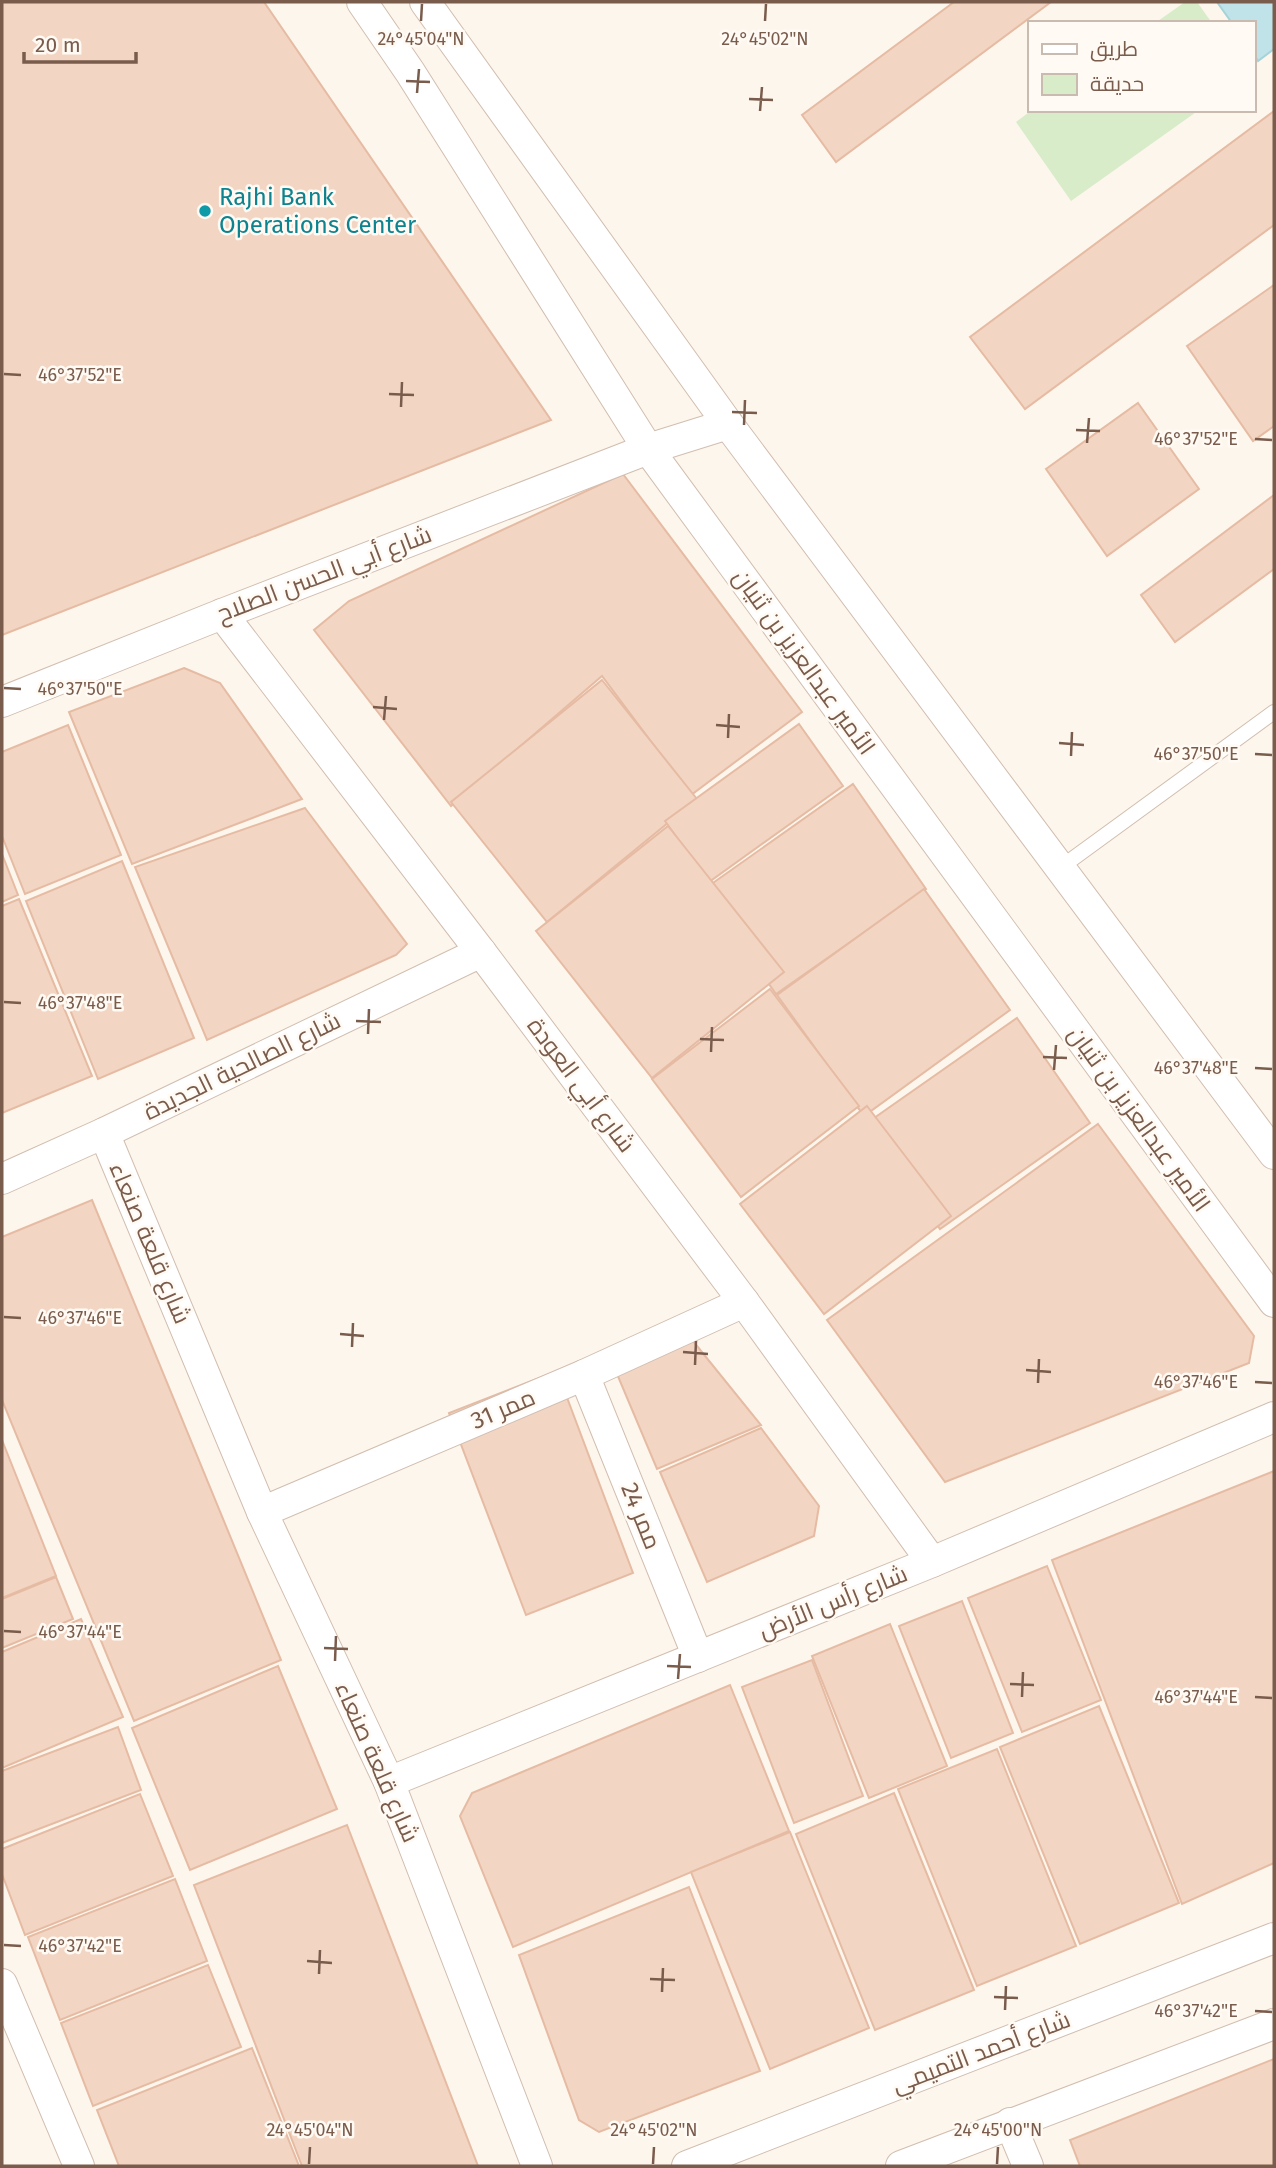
<svg xmlns="http://www.w3.org/2000/svg" width="1276" height="2168" font-family="'Fira Sans',Cairo,sans-serif">
<rect width="100%" height="100%" fill="#fdf6ec"/>
<g fill="#d8ecc9">
<path d="M 1185,2 L 1197,2 L 1212,23 L 1155,23 Z"/>
<path d="M 1032,110 L 1199,110 L 1071,201 L 1016,122 Z"/>
</g>
<path fill="#bfe3e8" stroke="#a5d3da" stroke-width="2" d="M 1217,2 L 1274,2 L 1274,49 L 1258,61 L 1253,53 L 1253,23 L 1232,23 Z"/>
<g fill="#f3d5c3" stroke="#e6bba3" stroke-width="2">
<path d="M 2,2 L 264,2 L 551,420 L 2,635 Z"/>
<path d="M 954,2 L 1051,2 L 836,162 L 802,115 Z"/>
<path d="M 1274,111 L 1274,225 L 1025,409 L 970,337 Z"/>
<path d="M 1274,285 L 1274,426 L 1253,441 L 1187,346 Z"/>
<path d="M 1138,403 L 1199,489 L 1107,556 L 1046,469 Z"/>
<path d="M 623,474 L 802,712 L 691,795 L 602,676 L 451,806 L 314,630 L 349,601 Z"/>
<path d="M 1274,495 L 1274,569 L 1175,642 L 1141,595 Z"/>
<path d="M 184,668 L 220,683 L 302,799 L 132,864 L 69,712 Z"/>
<path d="M 602,680 L 697,799 L 547,922 L 451,802 Z"/>
<path d="M 799,724 L 843,786 L 709,882 L 665,821 Z"/>
<path d="M 68,725 L 121,855 L 25,894 L 2,836 L 2,752 Z"/>
<path d="M 853,784 L 926,889 L 776,994 L 703,890 Z"/>
<path d="M 305,808 L 407,944 L 396,955 L 207,1040 L 135,867 Z"/>
<path d="M 668,826 L 784,972 L 652,1078 L 536,931 Z"/>
<path d="M 2,854 L 18,895 L 2,902 Z"/>
<path d="M 122,861 L 194,1038 L 98,1079 L 26,901 Z"/>
<path d="M 924,889 L 1010,1010 L 864,1116 L 777,995 Z"/>
<path d="M 19,899 L 92,1076 L 2,1113 L 2,906 Z"/>
<path d="M 770,989 L 859,1106 L 741,1197 L 652,1079 Z"/>
<path d="M 1017,1018 L 1090,1123 L 940,1229 L 867,1123 Z"/>
<path d="M 867,1106 L 951,1216 L 824,1314 L 740,1204 Z"/>
<path d="M 1098,1124 L 1254,1336 L 1249,1363 L 945,1482 L 827,1320 Z"/>
<path d="M 92,1200 L 281,1660 L 134,1721 L 2,1400 L 2,1237 Z"/>
<path d="M 693,1341 L 761,1425 L 657,1469 L 617,1374 Z"/>
<path d="M 557,1371 L 633,1573 L 526,1615 L 449,1413 Z"/>
<path d="M 761,1428 L 819,1506 L 814,1536 L 707,1582 L 660,1472 Z"/>
<path d="M 2,1440 L 56,1576 L 2,1598 Z"/>
<path d="M 1274,1471 L 1274,1863 L 1182,1904 L 1052,1560 Z"/>
<path d="M 1047,1566 L 1101,1700 L 1022,1732 L 968,1598 Z"/>
<path d="M 56,1577 L 73,1619 L 2,1648 L 2,1599 Z"/>
<path d="M 962,1601 L 1013,1733 L 951,1758 L 899,1626 Z"/>
<path d="M 81,1619 L 123,1717 L 2,1768 L 2,1652 Z"/>
<path d="M 890,1624 L 947,1766 L 869,1798 L 812,1656 Z"/>
<path d="M 812,1660 L 863,1796 L 794,1823 L 742,1687 Z"/>
<path d="M 278,1666 L 337,1809 L 190,1870 L 132,1728 Z"/>
<path d="M 730,1685 L 789,1831 L 513,1947 L 460,1816 L 472,1793 Z"/>
<path d="M 1099,1706 L 1179,1903 L 1080,1944 L 1000,1747 Z"/>
<path d="M 118,1727 L 141,1790 L 2,1843 L 2,1771 Z"/>
<path d="M 997,1749 L 1076,1946 L 977,1986 L 898,1789 Z"/>
<path d="M 894,1793 L 974,1990 L 875,2030 L 796,1834 Z"/>
<path d="M 140,1794 L 173,1876 L 25,1935 L 2,1874 L 2,1849 Z"/>
<path d="M 347,1825 L 478,2166 L 302,2166 L 194,1885 Z"/>
<path d="M 790,1832 L 869,2028 L 770,2069 L 691,1872 Z"/>
<path d="M 175,1879 L 207,1961 L 60,2020 L 28,1937 Z"/>
<path d="M 689,1887 L 760,2071 L 599,2132 L 579,2120 L 519,1955 Z"/>
<path d="M 208,1965 L 241,2047 L 93,2106 L 61,2023 Z"/>
<path d="M 252,2048 L 299,2166 L 119,2166 L 97,2110 Z"/>
<path d="M 1274,2059 L 1274,2166 L 1080,2166 L 1070,2140 Z"/>
</g>
<g fill="none" stroke-linecap="round" stroke-linejoin="round">
<defs>
<path id="service" d="M 1060,868 L 1274,712"/>
<g id="minor">
<path d="M 362,2 L 410,72 L 648,449 L 1274,1302"/>
<path d="M 425,2 L 728,424 L 1274,1154"/>
<path d="M 222,614 L 481,952 L 744,1302 L 932,1562"/>
<path d="M 2,702 L 222,614 L 648,449 L 728,424"/>
<path d="M 104,1133 L 262,1512 L 389,1782 L 537,2166"/>
<path d="M 2,1179 L 104,1133 L 481,952"/>
<path d="M 584,1375 L 698,1657"/>
<path d="M 262,1512 L 584,1375 L 744,1302"/>
<path d="M 389,1782 L 932,1562 L 1274,1417"/>
<path d="M 2,1984 L 79,2166"/>
<path d="M 1010,2123 L 1028,2166"/>
<path d="M 687,2166 L 1274,1938"/>
<path d="M 901,2166 L 1274,2024"/>
</g>
</defs>
<use href="#service" stroke="#d1beb0" stroke-width="16"/>
<use href="#minor" stroke="#d1beb0" stroke-width="32"/>
<use href="#service" stroke="#fff" stroke-width="14"/>
<use href="#minor" stroke="#fff" stroke-width="30"/>
</g>
<path fill="none" stroke="#7a5c4d" stroke-width="2.5" d="M 421,21 L 422,4M 765,21 L 766,4M 406,81 L 430,82M 417,93 L 419,69M 749,99 L 773,100M 760,111 L 762,87M 4,374 L 21,375M 389,394 L 414,395M 401,407 L 402,382M 732,412 L 757,413M 744,425 L 745,400M 1076,430 L 1100,431M 1255,439 L 1272,440M 1087,443 L 1089,418M 4,688 L 21,689M 373,707 L 397,709M 384,720 L 386,696M 716,725 L 740,727M 728,738 L 729,714M 1059,743 L 1084,745M 1255,754 L 1272,755M 1071,756 L 1072,732M 4,1002 L 21,1003M 356,1021 L 381,1022M 368,1034 L 369,1009M 700,1039 L 724,1040M 711,1052 L 712,1027M 1043,1057 L 1067,1058M 1255,1068 L 1272,1069M 1054,1070 L 1056,1045M 4,1317 L 21,1318M 340,1334 L 364,1336M 352,1347 L 353,1323M 683,1352 L 708,1354M 695,1365 L 696,1341M 1026,1370 L 1051,1372M 1255,1382 L 1272,1383M 1038,1383 L 1039,1359M 4,1631 L 21,1632M 324,1648 L 348,1649M 335,1661 L 336,1636M 667,1666 L 691,1667M 678,1679 L 680,1654M 1010,1684 L 1034,1685M 1022,1697 L 1023,1672M 1255,1697 L 1272,1698M 4,1945 L 21,1946M 307,1961 L 332,1963M 319,1974 L 320,1950M 650,1979 L 675,1980M 662,1992 L 663,1968M 994,1997 L 1018,1998M 1005,2010 L 1006,1986M 1255,2011 L 1272,2012M 309,2164 L 310,2147M 653,2164 L 654,2147M 997,2164 L 998,2147"/>
<circle fill="#0f9aa8" stroke="#fffaf3" stroke-width="2.5" cx="205" cy="211" r="7"/>
<g text-anchor="middle" dominant-baseline="central" stroke-width="5" stroke-linejoin="round" paint-order="stroke">
<g font-size="24" fill="#0d838f" stroke="#fffaf3" text-anchor="start">
<text x="219" y="197">Rajhi Bank<tspan x="219" dy="28">Operations Center</tspan></text>
</g>
<g font-size="24" fill="#7a5c4d" stroke="#fffaf3">
<text transform="translate(324 574) rotate(-21)">شارع أبي الحسن الصلاح</text>
<text transform="translate(804 662) rotate(54)">الأمير عبدالعزيز بن ثنيان</text>
<text transform="translate(242 1066) rotate(-26)">شارع الصالحية الجديدة</text>
<text transform="translate(581 1085) rotate(53)">شارع أبي العودة</text>
<text transform="translate(1139 1119) rotate(54)">الأمير عبدالعزيز بن ثنيان</text>
<text transform="translate(150 1243) rotate(67)">شارع قلعة صنعاء</text>
<text transform="translate(503 1409) rotate(-23)">ممر 31</text>
<text transform="translate(641 1516) rotate(68)">ممر 24</text>
<text transform="translate(833 1602) rotate(-22)">شارع رأس الأرض</text>
<text transform="translate(377 1762) rotate(66)">شارع قلعة صنعاء</text>
<text transform="translate(981 2052) rotate(-21)">شارع أحمد التميمي</text>
</g>
</g>
<g font-size="18" text-anchor="middle" fill="#7a5c4d" stroke="#fffaf3" stroke-width="5" stroke-linejoin="round" paint-order="stroke">
<text x="421" y="45">24°45'04"N</text>
<text x="765" y="45">24°45'02"N</text>
<text x="80" y="381">46°37'52"E</text>
<text x="1196" y="445">46°37'52"E</text>
<text x="80" y="695">46°37'50"E</text>
<text x="1196" y="760">46°37'50"E</text>
<text x="80" y="1009">46°37'48"E</text>
<text x="1196" y="1074">46°37'48"E</text>
<text x="80" y="1324">46°37'46"E</text>
<text x="1196" y="1388">46°37'46"E</text>
<text x="80" y="1638">46°37'44"E</text>
<text x="1196" y="1703">46°37'44"E</text>
<text x="80" y="1952">46°37'42"E</text>
<text x="1196" y="2017">46°37'42"E</text>
<text x="310" y="2136">24°45'04"N</text>
<text x="654" y="2136">24°45'02"N</text>
<text x="998" y="2136">24°45'00"N</text>
</g>
<rect width="1276" height="2168" fill="none" stroke="#7a5c4d" stroke-width="7"/>
<rect x="1028" y="21" width="228" height="91" fill="#fffaf3" stroke="#cabbb1" stroke-width="2"/>
<rect x="1042" y="44" width="35" height="10" fill="#ffffff" stroke="#cabbb1" stroke-width="2"/>
<text x="1090" y="56" font-size="21" fill="#7a5c4d">طريق</text>
<rect x="1042" y="74" width="35" height="21" fill="#d8ecc9" stroke="#cabbb1" stroke-width="2"/>
<text x="1090" y="91" font-size="21" fill="#7a5c4d">حديقة</text>
<path d="M24 52v10h112v-10" fill="none" stroke="#7a5c4d" stroke-width="3.5"/>
<text x="35" y="52" font-size="21" fill="#7a5c4d" stroke="#fffaf3" stroke-width="5" paint-order="stroke">20 m</text>
</svg>
